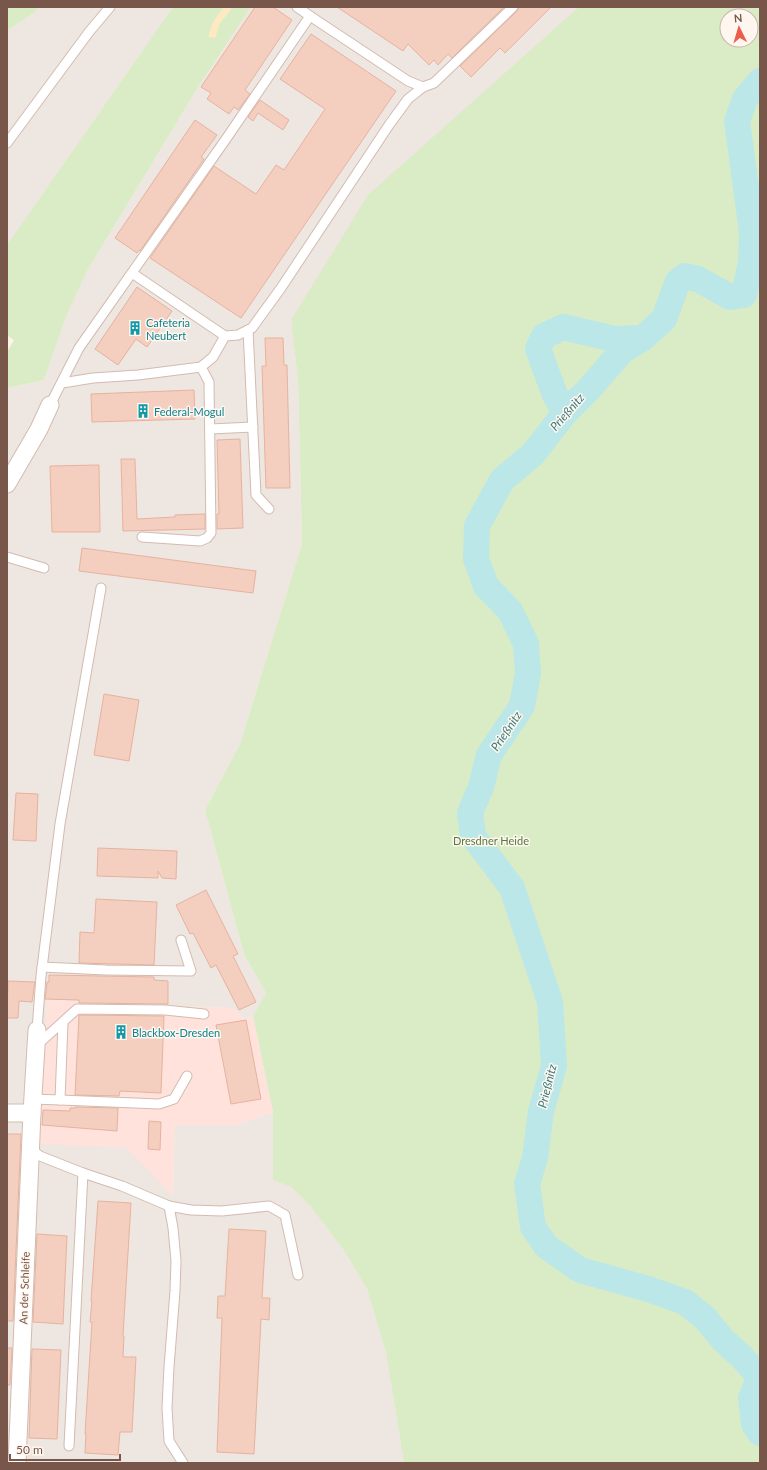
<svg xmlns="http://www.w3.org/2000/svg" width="767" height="1470" font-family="Lato,sans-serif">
<rect width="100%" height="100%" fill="#fdf3e8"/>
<path fill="#fee2db" d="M 47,1000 L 233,1008 L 244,1019 L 253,1016 L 273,1112 L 236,1125 L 175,1125 L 173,1197 L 40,1144 Z"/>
<g fill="#eee6e1">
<path d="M 38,7 L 173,7 L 7,245 L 7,31 L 35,12 Z"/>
<path d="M 251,7 L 579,7 L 291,320 L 298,380 L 302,544 L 240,744 L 205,810 L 244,954 L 266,993 L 253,1016 L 244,1019 L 233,1008 L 47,1000 L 40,1144 L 127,1148 L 173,1196 L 175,1125 L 236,1125 L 273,1112 L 273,1180 L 291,1187 L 311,1207 L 345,1252 L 367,1289 L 386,1353 L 404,1463 L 7,1463 L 7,388 L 44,380 L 66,317 L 87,271 L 198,87 Z"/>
</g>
<g fill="#d9ecc5" fill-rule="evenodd">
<path d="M 7,7 L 38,7 L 35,12 L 7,31 Z"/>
<path d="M 173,7 L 251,7 L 198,87 L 87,271 L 66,317 L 44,380 L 7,388 L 7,352 L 14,340 L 7,335 L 7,245 Z"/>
<path d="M 579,7 L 760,7 L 760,1463 L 404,1463 L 386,1353 L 367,1289 L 345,1252 L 311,1207 L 291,1187 L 273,1180 L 273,1112 L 253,1016 L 266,993 L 244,954 L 205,810 L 240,744 L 302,544 L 298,380 L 291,320 L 368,195 ZM 727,16 L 751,16 L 751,40 L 727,40 Z"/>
</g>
<path fill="#feeac2" d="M 224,7 L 231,7 L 230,11 L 220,23 L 215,38 L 208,37 L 213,22 Z"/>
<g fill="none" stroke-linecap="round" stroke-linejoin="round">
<g stroke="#bbe7e8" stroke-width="26">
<path d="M 760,81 L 745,99 L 737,121 L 752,232 L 751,262 L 744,295 L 730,297 L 698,279 L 685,276 L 678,281 L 664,319 L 643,338 L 622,351 L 589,389 L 564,414 L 533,454 L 502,480 L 477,526 L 476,559 L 486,586 L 510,611 L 526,644 L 528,673 L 522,706 L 489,755 L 481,787 L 470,813 L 473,836 L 512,888 L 550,1002 L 554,1066 L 541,1111 L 535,1158 L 527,1184 L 533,1227 L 546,1246 L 580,1270 L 648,1289 L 685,1302 L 705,1318 L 723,1340 L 742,1357 L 756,1373 L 757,1383 L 751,1398 L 754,1424 L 760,1433"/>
<path d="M 564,414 L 562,407 L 555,395 L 538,349 L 544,336 L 563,327 L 614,339 L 643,338"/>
</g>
</g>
<g fill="#f4cebe" stroke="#e7b29e">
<path d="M 255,7 L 273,7 L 292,20 L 245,90 L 250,94 L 238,110 L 234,107 L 229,114 L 207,99 L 211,93 L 201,87 Z"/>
<path d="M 337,7 L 504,7 L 452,58 L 448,54 L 438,65 L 434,60 L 429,65 L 408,44 L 403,51 Z"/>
<path d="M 519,7 L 551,7 L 505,53 L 500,48 L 471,77 L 460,66 L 517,11 Z"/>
<path d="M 311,34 L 396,91 L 241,318 L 150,258 L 214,166 L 256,194 L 276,165 L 284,170 L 325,109 L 280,79 Z"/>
<path d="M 260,100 L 289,120 L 283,130 L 258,113 L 253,121 L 248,117 Z"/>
<path d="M 195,120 L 217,135 L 201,157 L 204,159 L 140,251 L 139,250 L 137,253 L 115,238 Z"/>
<path d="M 137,287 L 172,311 L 147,347 L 136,339 L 118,365 L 95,349 Z"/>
<path d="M 265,338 L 283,338 L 284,365 L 287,365 L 290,488 L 266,488 L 262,366 L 266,366 Z"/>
<path d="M 194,390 L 195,419 L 92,422 L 91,394 Z"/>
<path d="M 240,439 L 243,528 L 217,529 L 217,514 L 219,514 L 217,440 Z"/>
<path d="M 121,459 L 135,459 L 137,519 L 175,517 L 175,515 L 205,514 L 205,529 L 123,531 Z"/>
<path d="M 99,465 L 100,532 L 52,532 L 50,466 Z"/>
<path d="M 82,548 L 256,571 L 253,593 L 79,571 Z"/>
<path d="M 104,694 L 139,700 L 129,761 L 94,755 Z"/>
<path d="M 16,793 L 38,794 L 36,841 L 13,840 Z"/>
<path d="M 98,848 L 177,851 L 176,879 L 162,878 L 158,871 L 158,878 L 97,876 Z"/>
<path d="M 206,890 L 238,954 L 233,956 L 256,1002 L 239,1010 L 216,965 L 211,968 L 193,933 L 190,934 L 176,905 Z"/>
<path d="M 96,899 L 157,902 L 154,965 L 79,963 L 80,932 L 94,933 Z"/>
<path d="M 49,975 L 154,977 L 154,980 L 168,981 L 168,1004 L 79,1003 L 79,1000 L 45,999 L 47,982 L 49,982 Z"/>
<path d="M 8,981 L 35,982 L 32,1002 L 19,1001 L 18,1018 L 7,1018 Z"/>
<path d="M 79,1015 L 164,1016 L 161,1093 L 120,1091 L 119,1096 L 75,1095 Z"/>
<path d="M 246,1020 L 261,1099 L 231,1104 L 216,1025 Z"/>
<path d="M 75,1107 L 118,1108 L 117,1131 L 42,1125 L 43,1110 L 70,1111 L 70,1108 L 75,1108 Z"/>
<path d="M 149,1121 L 161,1122 L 160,1150 L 148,1149 Z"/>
<path d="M 7,1134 L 21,1134 L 13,1321 L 7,1321 Z"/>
<path d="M 98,1201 L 131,1203 L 123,1336 L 124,1336 L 123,1357 L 136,1357 L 132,1432 L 120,1432 L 118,1455 L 85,1453 L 86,1434 L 85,1434 L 92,1322 L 90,1322 L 92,1301 L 91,1301 Z"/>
<path d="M 229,1229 L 266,1231 L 262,1298 L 270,1298 L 269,1320 L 261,1319 L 254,1454 L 217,1452 L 222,1318 L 217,1318 L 218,1296 L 225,1296 Z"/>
<path d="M 37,1234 L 67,1236 L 63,1324 L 33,1322 Z"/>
<path d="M 7,1348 L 12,1348 L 10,1385 L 7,1385 Z"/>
<path d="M 32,1349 L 61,1350 L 57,1439 L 29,1438 Z"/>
</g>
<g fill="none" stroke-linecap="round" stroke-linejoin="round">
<defs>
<g id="service">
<path d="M 297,7 L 310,16"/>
<path d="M 7,143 L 89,32 L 110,7"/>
<path d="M 132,273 L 225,336 L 238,335 L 252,328 L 281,288 L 389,125 L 408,99 L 423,87"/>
<path d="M 248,330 L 256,495 L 269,509"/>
<path d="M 62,383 L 93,378 L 138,375 L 201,367 L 213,357 L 225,336"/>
<path d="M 50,405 L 79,348 L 226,139 L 310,16 L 408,81 L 423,87 L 434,83 L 513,7"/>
<path d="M 210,429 L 253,427"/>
<path d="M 142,537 L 200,541 L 207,538 L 211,533 L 209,382 L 201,367"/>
<path d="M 7,557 L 44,568"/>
<path d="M 42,967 L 106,970 L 191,971 L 181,940"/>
<path d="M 37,1030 L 41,976 L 60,824 L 101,588"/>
<path d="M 36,1046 L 77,1009 L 165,1010 L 204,1014"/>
<path d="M 33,1099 L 60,1100 L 63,1023"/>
<path d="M 60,1100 L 159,1104 L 174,1099 L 187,1076"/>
<path d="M 30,1148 L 40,1156 L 83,1173 L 122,1186 L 169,1206 L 191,1210 L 222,1211 L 269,1206 L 285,1215 L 298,1275"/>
<path d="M 169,1206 L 173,1228 L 176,1261 L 175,1291 L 169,1367 L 167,1408 L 169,1441 L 183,1463"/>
<path d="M 69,1446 L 83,1173"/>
</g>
<g id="minor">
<path d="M 7,484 L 39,429 L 50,405"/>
<path d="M 7,1113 L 32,1113"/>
<path d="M 17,1463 L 32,1113 L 37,1030"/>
</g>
</defs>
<use href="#service" stroke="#d3bbaf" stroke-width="11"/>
<use href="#minor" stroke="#d3bbaf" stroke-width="19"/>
<use href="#service" stroke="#fff" stroke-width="9"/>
<use href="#minor" stroke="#fff" stroke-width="17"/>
</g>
<defs>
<symbol id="building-bare" viewBox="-9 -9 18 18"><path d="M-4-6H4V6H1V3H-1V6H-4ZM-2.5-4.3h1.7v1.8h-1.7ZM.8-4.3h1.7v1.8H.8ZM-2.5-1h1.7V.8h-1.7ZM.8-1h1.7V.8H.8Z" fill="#0f9aa8" stroke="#fff7ef" stroke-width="2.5" paint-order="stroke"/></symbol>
</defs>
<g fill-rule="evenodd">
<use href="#building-bare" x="125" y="318" width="20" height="20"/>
<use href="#building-bare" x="133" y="401" width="20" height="20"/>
<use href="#building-bare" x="111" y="1022" width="20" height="20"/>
</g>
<g text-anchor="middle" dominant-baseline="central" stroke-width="3" stroke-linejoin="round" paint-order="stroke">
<g font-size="11" fill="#0d838f" stroke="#fff7ef" text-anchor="start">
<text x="146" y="322">Cafeteria<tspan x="146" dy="13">Neubert</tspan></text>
<text x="154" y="411">Federal-Mogul</text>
<text x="132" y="1032">Blackbox-Dresden</text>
</g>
<g font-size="11" fill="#567a3f" stroke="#fff7ef">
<text x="491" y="840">Dresdner Heide</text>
</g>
<g font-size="11" fill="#79564a" stroke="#fff7ef">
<text transform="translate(24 1288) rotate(-88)">An der Schleife</text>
</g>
<g font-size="12" font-style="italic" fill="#3c7b7e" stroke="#fff7ef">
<text transform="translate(567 412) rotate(-49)">Prießnitz</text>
<text transform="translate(506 731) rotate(-56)">Prießnitz</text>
<text transform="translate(547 1086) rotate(-76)">Prießnitz</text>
</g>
</g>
<rect width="767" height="1470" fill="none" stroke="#79564a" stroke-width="16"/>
<g transform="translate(739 28) rotate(355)"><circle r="19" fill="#fff7ef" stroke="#c9b7ad"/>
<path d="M0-3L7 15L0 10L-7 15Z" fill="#eb5c49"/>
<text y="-6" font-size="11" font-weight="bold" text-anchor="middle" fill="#79564a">N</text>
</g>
<path d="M10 1454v6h110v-6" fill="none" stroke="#79564a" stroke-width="2"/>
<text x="16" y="1454" font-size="12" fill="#79564a" stroke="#fff7ef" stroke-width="3" paint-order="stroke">50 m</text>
</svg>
